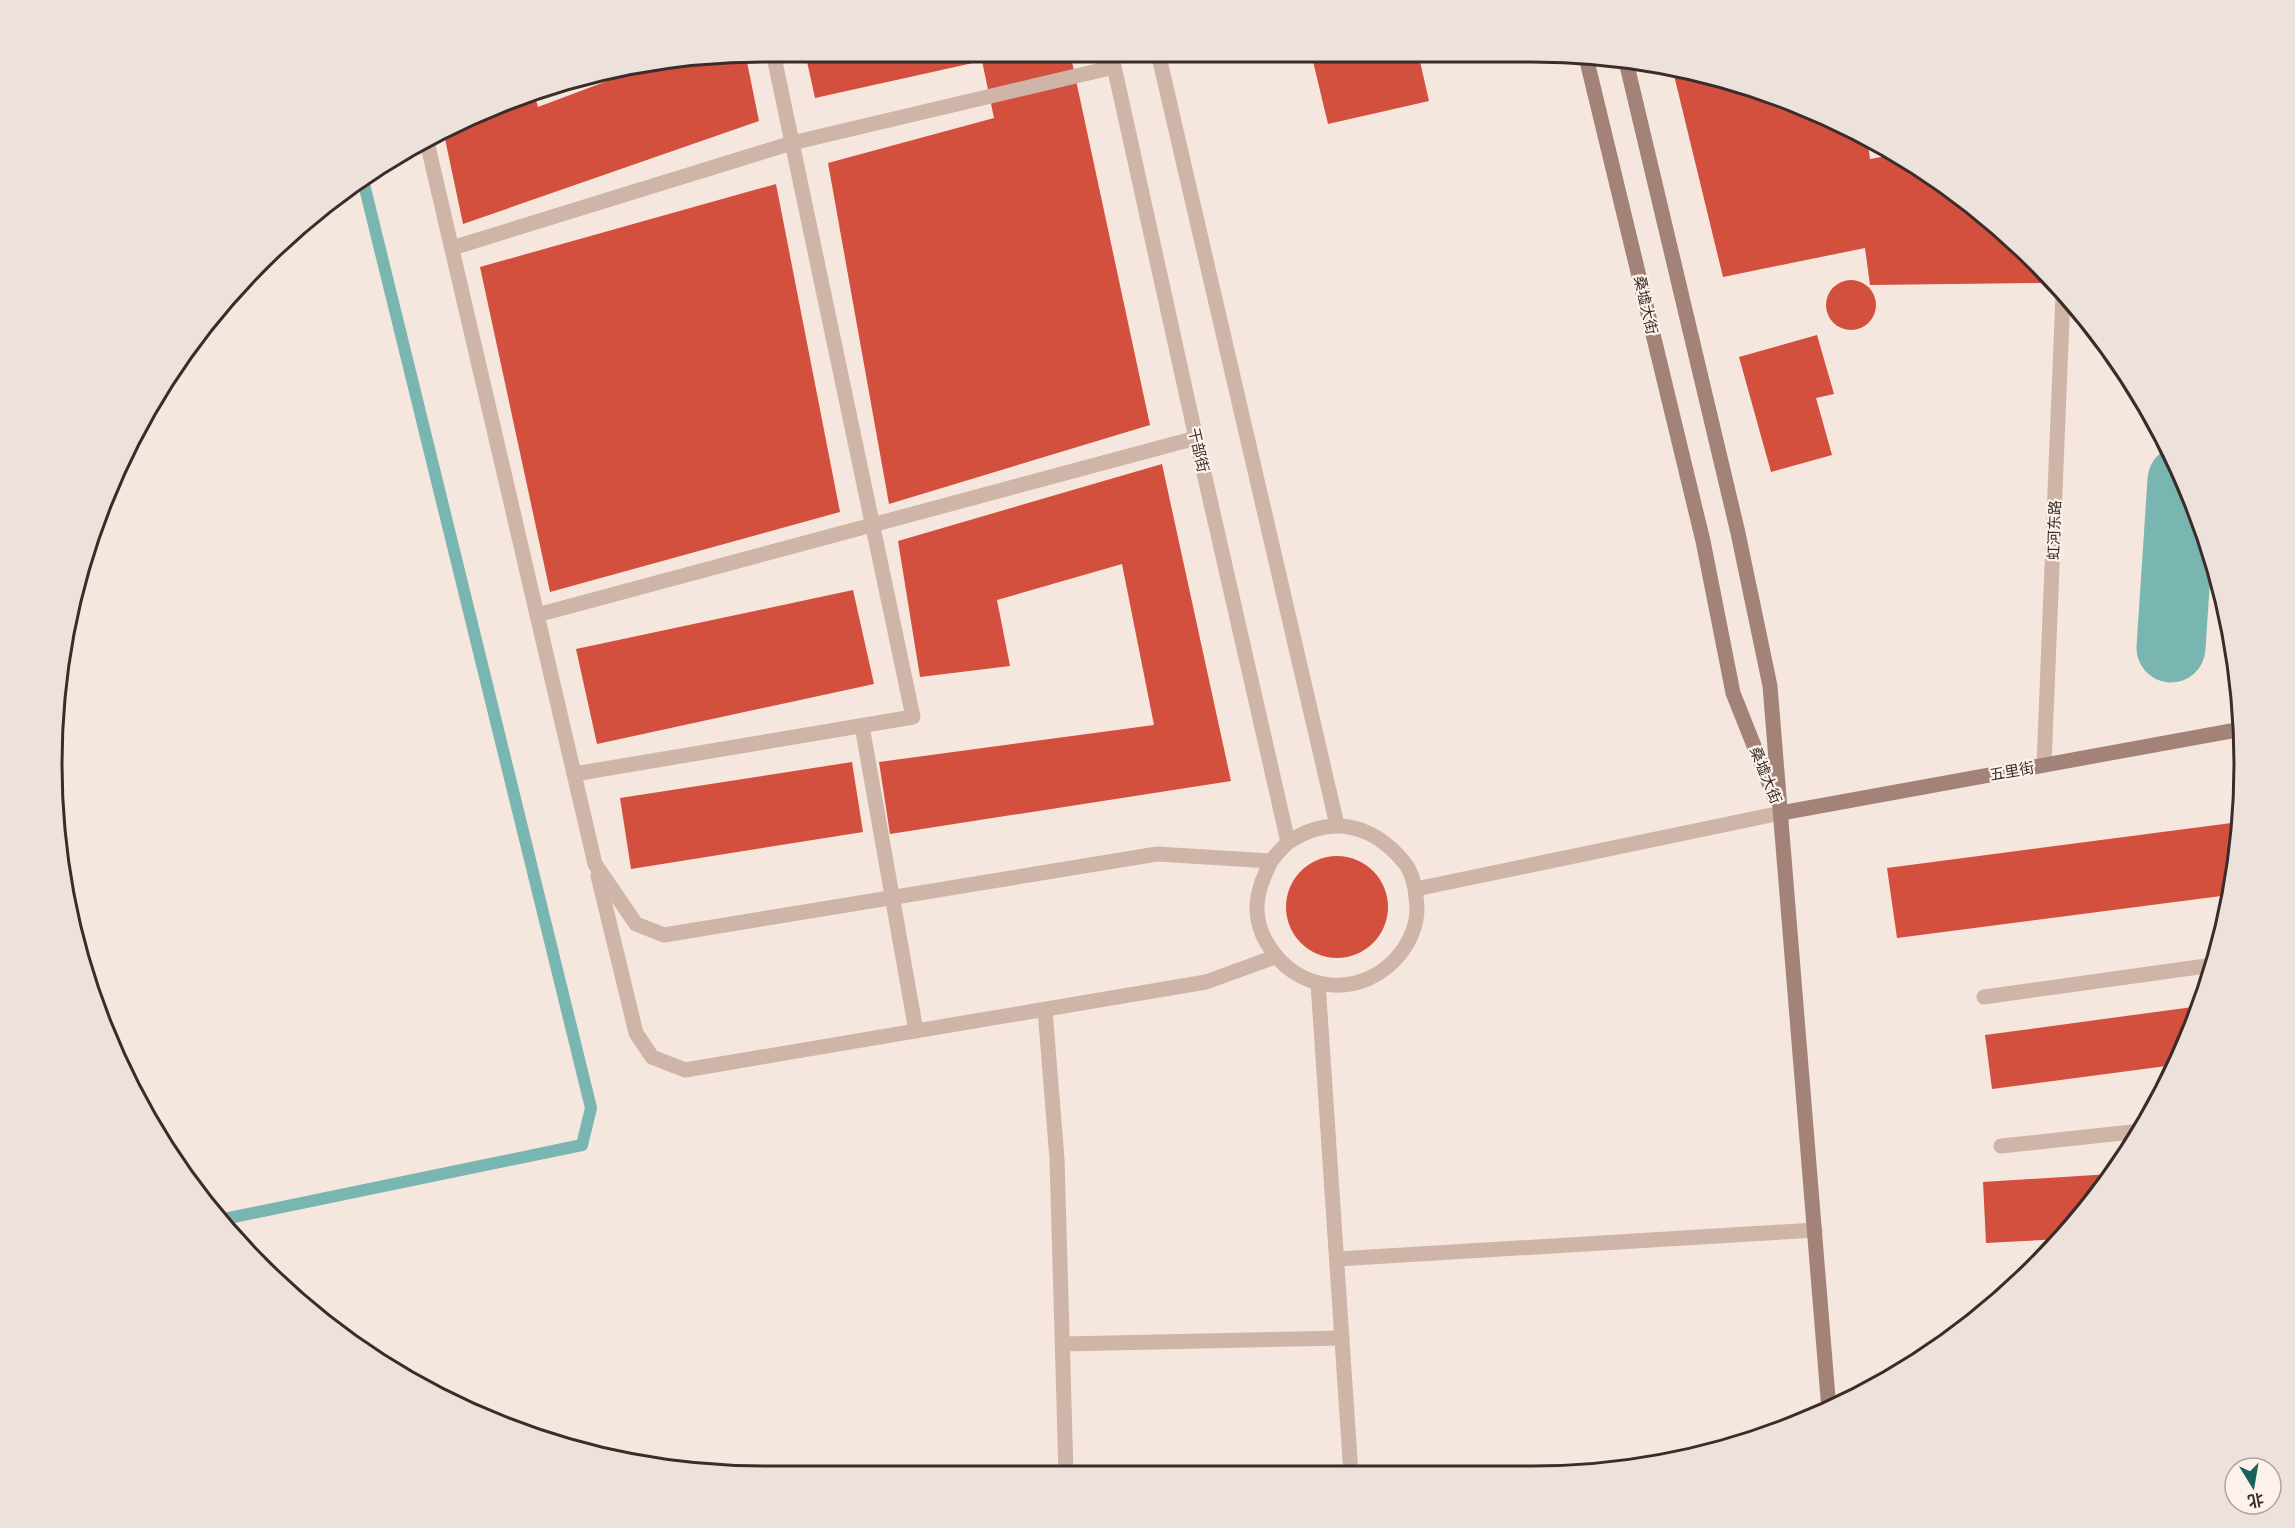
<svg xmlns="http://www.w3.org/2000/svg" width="2295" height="1528" font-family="Montserrat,'Noto Sans SC',sans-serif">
<rect width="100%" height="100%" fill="#f5e7dd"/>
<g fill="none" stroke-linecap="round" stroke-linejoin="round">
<path stroke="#79b6b1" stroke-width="12" d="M 219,1220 L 582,1145 L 591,1108 L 362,176"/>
<path stroke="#79b6b1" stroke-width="69" d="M 2171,648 L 2182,480"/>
</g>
<g fill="#d34f3e">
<path d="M 671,57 L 746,57 L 759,121 L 463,224 L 444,134 L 533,90 L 538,107 Z"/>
<path d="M 806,57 L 1071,57 L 1150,425 L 889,504 L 828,163 L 994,118 L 982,61 L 815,98 Z"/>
<path d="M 1312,57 L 1419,57 L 1429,101 L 1328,124 Z"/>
<path d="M 1672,67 L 1716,75 L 1846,124 L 1867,138 L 1870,159 L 1892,155 L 2001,228 L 2041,271 L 2042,283 L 1870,285 L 1865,248 L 1723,277 Z"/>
<path d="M 776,184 L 840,512 L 550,592 L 480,267 Z"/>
<circle cx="1851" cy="305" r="25"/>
<path d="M 1817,335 L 1834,394 L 1816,398 L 1832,455 L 1771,472 L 1739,357 Z"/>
<path d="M 1162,464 L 1231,781 L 890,834 L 879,762 L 1154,725 L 1122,564 L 997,600 L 1010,666 L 920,677 L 898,541 Z"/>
<path d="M 853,590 L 874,684 L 597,744 L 576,649 Z"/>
<path d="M 852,762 L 863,832 L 631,869 L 620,798 Z"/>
<path d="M 2239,822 L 2238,857 L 2229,895 L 1897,938 L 1887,868 Z"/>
<circle cx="1337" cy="907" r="51"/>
<path d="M 2200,1006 L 2174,1065 L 1992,1089 L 1985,1035 Z"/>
<path d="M 2110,1174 L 2062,1239 L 1986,1243 L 1983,1182 Z"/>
</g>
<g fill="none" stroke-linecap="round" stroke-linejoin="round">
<path stroke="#cfb5a7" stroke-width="15" d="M 862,726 L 916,1031"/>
<g stroke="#cfb5a7" stroke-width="15">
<path d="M 1112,57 L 1196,438 L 1288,842"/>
<path d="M 1159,57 L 1337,825"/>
<path d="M 427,142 L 595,864 L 636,924 L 664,935 L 1157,854 L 1271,861 C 1277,854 1283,846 1290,841 C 1332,815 1372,824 1403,861 C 1414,873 1416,892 1417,908 C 1417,925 1410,941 1400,954 C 1363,1000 1296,994 1267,943 C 1261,933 1257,920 1257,908 C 1257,891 1264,876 1271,861"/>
<path d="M 452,248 L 792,143 L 1114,67"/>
<path d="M 537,615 L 1196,438"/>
<path d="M 2044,765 L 2063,294"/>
<path d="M 574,774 L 913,717 L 774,57"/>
<path d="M 598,876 L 636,1033 L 652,1057 L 685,1070 L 1206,982 L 1275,957"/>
<path d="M 1416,889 L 1781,813"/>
<path d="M 1318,983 L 1351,1474"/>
<path d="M 1984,997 L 2213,965"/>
<path d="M 1045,1010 L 1057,1159 L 1066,1473"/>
<path d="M 2001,1146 L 2141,1131"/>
<path d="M 1337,1259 L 1815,1230"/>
<path d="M 2005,1291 L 2007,1290"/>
<path d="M 1063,1344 L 1342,1338"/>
</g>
<g stroke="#a38378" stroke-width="15">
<path d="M 1586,57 L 1703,541 L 1733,693 L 1774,796"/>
<path d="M 1625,57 L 1738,533 L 1770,686 L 1829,1410"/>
<path d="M 1781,813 L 2242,729"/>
</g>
</g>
<g text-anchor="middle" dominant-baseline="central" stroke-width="4.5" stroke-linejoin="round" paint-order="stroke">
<g font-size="15" fill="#3b2c29" stroke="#fcf2eb">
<text transform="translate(1646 305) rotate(77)">桑墟大街</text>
<text transform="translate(1199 450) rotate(77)">干部街</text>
<text transform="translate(2054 530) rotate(-88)">虹河东路</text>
<text transform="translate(2012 771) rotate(-10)">五里街</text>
<text transform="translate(1766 775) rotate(68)">桑墟大街</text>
</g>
</g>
<path d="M0 0H2295V1528H0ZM764 62H1532A702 702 0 0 1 2234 764V764A702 702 0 0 1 1532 1466H764A702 702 0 0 1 62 764V764A702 702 0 0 1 764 62Z" fill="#ede2db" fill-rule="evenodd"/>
<path fill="none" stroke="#3b2c29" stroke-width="3" d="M764 62H1532A702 702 0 0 1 2234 764V764A702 702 0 0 1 1532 1466H764A702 702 0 0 1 62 764V764A702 702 0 0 1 764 62Z"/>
<g transform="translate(2253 1486) rotate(169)"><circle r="28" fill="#fcf2eb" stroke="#afa39d" stroke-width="1.5"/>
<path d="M0-4.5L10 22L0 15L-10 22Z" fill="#19625e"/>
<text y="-9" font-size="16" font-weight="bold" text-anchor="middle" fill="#3b2c29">北</text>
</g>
</svg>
